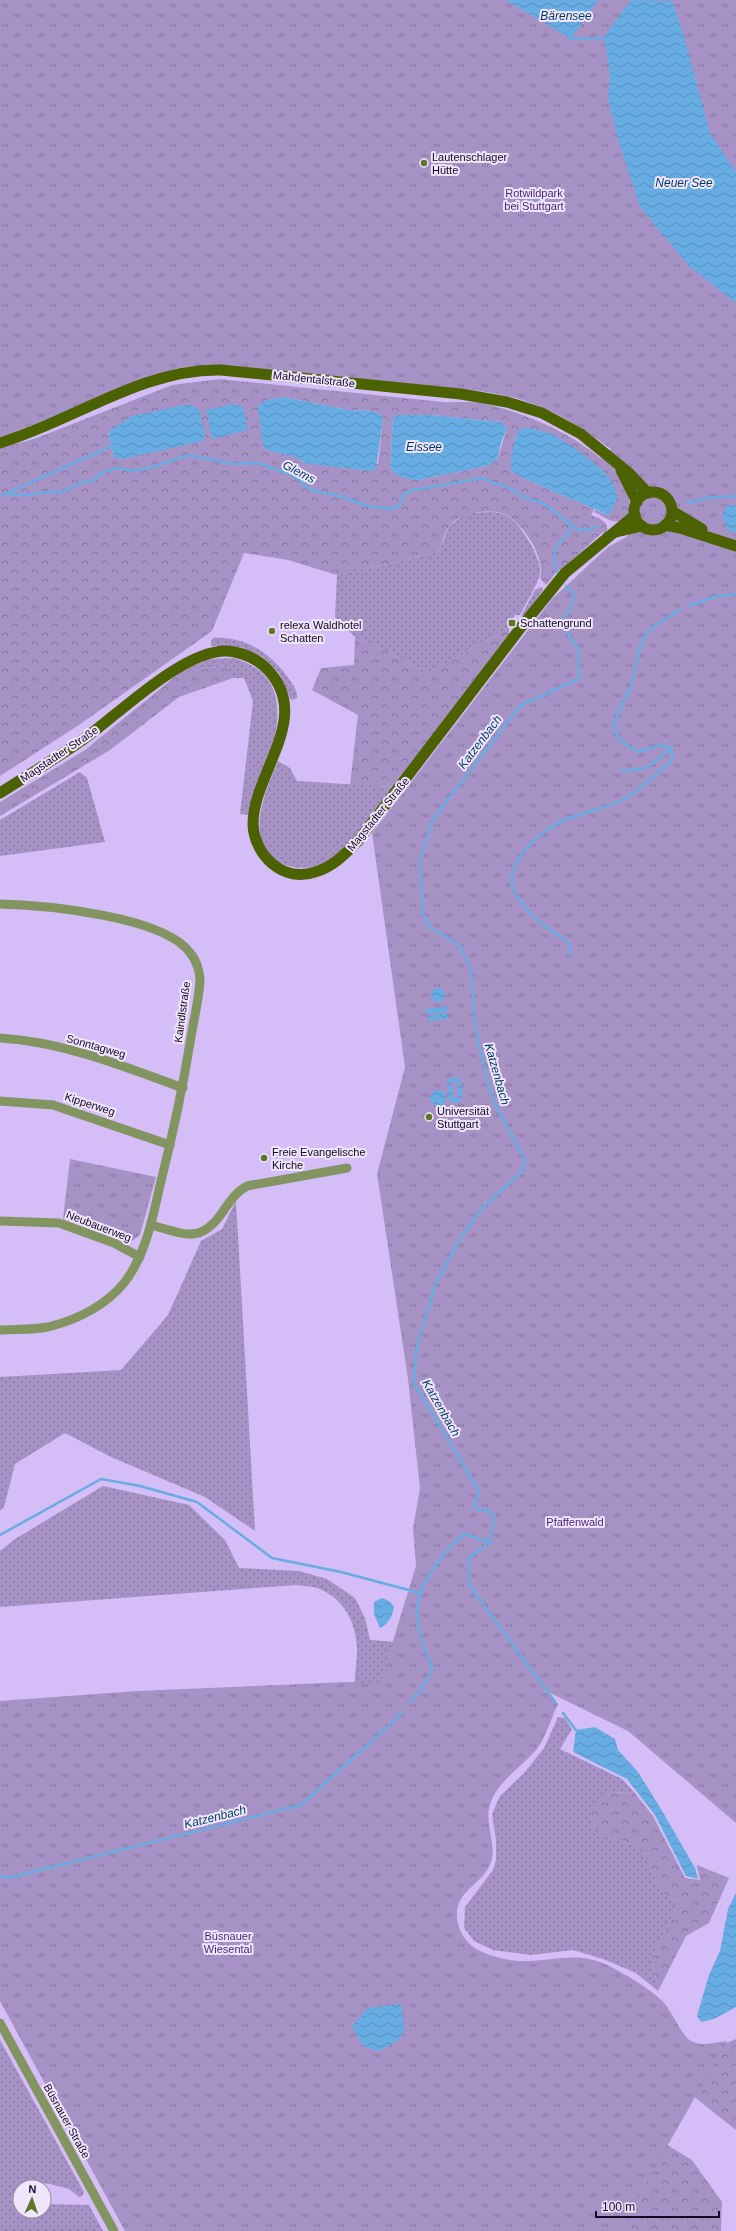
<svg xmlns="http://www.w3.org/2000/svg" width="736" height="2231" font-family="Arial,sans-serif">
<defs>
<pattern id="grass-dots" width="8" height="8" patternUnits="userSpaceOnUse"><rect width="8" height="8" fill="#a792c6"/><path d="M2 2h.1M6 6h.1" fill="none" stroke="#8775a0" stroke-width="1.8" stroke-linecap="round"/></pattern>
<pattern id="forest-crowns" width="20" height="18" patternUnits="userSpaceOnUse"><rect width="20" height="18" fill="#a792c6"/><path d="M2 6a3 3 0 1 1 6 0M12 15a3 3 0 1 1 6 0" fill="none" stroke="#8775a0"/></pattern>
<pattern id="park-tufts" width="24" height="20" patternUnits="userSpaceOnUse"><rect width="24" height="20" fill="#a792c6"/><path d="M3 7l-1-3M5 7V3M7 7l1-3M15 17l-1-3M17 17v-4M19 17l1-3" fill="none" stroke="#8775a0"/></pattern>
<pattern id="water-waves" width="16" height="10" patternUnits="userSpaceOnUse"><rect width="16" height="10" fill="#67ace3"/><path d="M0 5q4-4 8 0t8 0" fill="none" stroke="#5892c2"/></pattern>
</defs>
<rect width="100%" height="100%" fill="#d5bdf7"/>
<g fill="url(#grass-dots)">
<path d="M 493,512 C 497,513 503,513 507,516 C 520,523 542,558 540,573 C 537,587 526,602 520,615 L 515,615 L 509,628 L 428,673 L 388,652 L 355,637 L 335,617 L 337,575 L 398,562 L 439,551 L 449,526 L 467,513 Z"/>
<path d="M 541,587 L 543,588 L 542,591 L 526,614 L 521,616 L 535,590 Z"/>
<path d="M 214,638 C 245,636 272,654 289,679 C 293,685 298,691 297,698 L 292,700 L 290,698 L 279,673 L 263,657 L 240,647 L 211,646 L 211,640 Z"/>
<path d="M 233,658 C 311,679 266,765 249,815 L 240,814 L 253,701 L 244,678 L 233,678 L 225,666 L 182,671 L 209,659 Z"/>
<path d="M 278,761 L 290,768 L 297,781 L 393,787 C 374,812 356,842 329,860 C 317,868 300,870 286,865 C 240,848 265,792 278,761 Z"/>
<path d="M 80,772 L 87,778 L 105,842 L 0,856 L 0,820 Z"/>
<path d="M 236,1201 L 255,1531 L 205,1497 L 111,1457 L 65,1433 L 15,1464 L 4,1507 L 0,1511 L 0,1377 L 121,1370 L 168,1315 L 201,1241 L 222,1229 Z"/>
<path d="M 103,1486 L 189,1505 L 225,1540 L 239,1568 L 299,1571 L 327,1579 L 355,1598 L 365,1618 L 370,1640 L 411,1643 L 414,1686 L 355,1686 C 354,1674 357,1663 357,1652 C 357,1624 345,1598 317,1588 C 311,1586 302,1586 296,1585 L 0,1607 L 0,1551 L 15,1539 Z"/>
<path d="M 558,1717 L 565,1718 L 572,1729 L 560,1749 L 622,1779 L 634,1792 L 608,1793 L 590,1815 L 596,1834 L 642,1847 L 659,1889 L 678,1904 L 652,1957 L 658,1991 L 636,1973 L 603,1959 L 573,1950 L 531,1955 L 493,1950 L 474,1941 L 464,1928 L 465,1907 L 493,1870 L 496,1860 L 496,1840 L 492,1814 L 500,1796 L 524,1773 L 544,1748 Z"/>
<path d="M 0,2040 L 84,2192 L 82,2196 L 79,2197 L 69,2189 L 50,2184 L 40,2183 L 35,2187 L 20,2187 L 20,2211 L 44,2211 L 44,2204 L 89,2205 L 103,2231 L 0,2231 Z"/>
</g>
<g fill="url(#forest-crowns)" fill-rule="evenodd">
<path d="M 220,379 L 443,402 C 455,403 468,401 480,403 C 525,411 598,443 623,483 C 631,495 636,525 613,521 C 607,520 599,514 594,512 L 595,510 L 608,515 L 616,501 L 516,436 L 511,465 L 523,478 L 594,509 L 591,515 C 600,519 609,521 607,532 L 602,535 L 604,531 L 560,571 L 558,570 L 546,585 L 540,578 C 546,558 524,526 508,516 C 493,507 458,512 448,528 C 444,534 442,543 439,551 L 398,562 L 337,575 L 288,560 L 244,553 L 212,631 L 79,725 L 0,776 L 0,448 L 34,439 L 172,385 ZM 283,397 L 349,410 L 373,411 L 381,415 L 383,419 L 378,464 L 304,463 L 300,458 ZM 399,415 L 430,415 L 501,422 L 507,428 L 497,460 L 487,466 L 420,480 L 393,472 L 390,468 L 393,418 ZM 108,432 L 205,435 L 203,441 L 114,458 Z"/>
<path d="M 509,628 L 509,636 L 393,787 L 350,785 L 358,715 L 312,690 L 321,668 L 354,665 L 355,637 L 388,652 L 428,673 Z"/>
<path d="M 225,666 L 233,678 L 179,697 L 110,750 L 0,816 L 0,802 L 85,750 L 182,671 Z"/>
<path d="M 634,1792 L 653,1816 L 685,1878 L 700,1880 L 697,1865 L 729,1878 L 709,1923 L 686,1936 L 658,1991 L 652,1957 L 678,1904 L 659,1889 L 642,1847 L 596,1834 L 590,1815 L 608,1793 Z"/>
<path d="M 736,2039 L 736,2130 L 693,2096 L 712,2049 Z"/>
<path d="M 654,2137 L 692,2160 L 722,2202 L 721,2231 L 596,2231 Z"/>
</g>
<g fill="url(#park-tufts)">
<path d="M 0,0 L 736,0 L 736,1823 L 628,1731 L 544,1690 L 558,1704 C 551,1718 546,1738 536,1750 C 521,1768 497,1781 490,1805 C 484,1824 497,1843 491,1862 C 482,1888 446,1892 460,1930 C 463,1937 471,1947 478,1950 C 492,1957 512,1962 528,1961 C 556,1960 578,1952 605,1964 C 622,1972 653,1990 665,2004 C 673,2014 682,2036 691,2041 C 701,2047 716,2042 727,2041 L 619,2231 L 125,2231 L 0,2001 L 0,1701 L 137,1691 L 348,1682 L 380,1683 L 416,1566 L 413,1528 L 420,1488 L 408,1379 L 377,1174 L 405,1067 L 372,833 L 552,599 L 608,547 L 628,536 C 625,525 630,515 631,505 C 633,489 611,469 601,458 L 611,449 C 582,428 554,409 519,399 C 487,390 453,388 420,385 C 349,377 278,372 206,366 L 183,367 L 158,374 L 0,438 Z"/>
<path d="M 70,1159 L 156,1177 L 140,1235 L 132,1241 L 63,1219 Z"/>
</g>
<g fill="url(#water-waves)" fill-rule="evenodd">
<path d="M 506,0 L 598,0 L 571,39 Z"/>
<path d="M 631,0 L 672,1 L 683,33 L 710,133 L 736,172 L 736,303 L 689,266 L 640,207 L 619,143 L 608,98 L 610,74 L 604,37 Z"/>
<path d="M 283,397 L 349,410 L 373,411 L 381,415 L 383,419 L 376,469 L 369,471 L 304,463 L 299,458 L 267,450 L 263,447 L 258,407 L 263,401 Z"/>
<path d="M 190,404 L 200,411 L 205,435 L 203,441 L 124,459 L 114,458 L 108,432 L 132,416 Z"/>
<path d="M 234,404 L 243,407 L 248,430 L 212,439 L 206,410 Z"/>
<path d="M 398,415 L 430,415 L 501,422 L 507,428 L 501,443 L 497,460 L 487,466 L 420,480 C 410,480 395,477 390,468 L 393,418 Z"/>
<path d="M 530,428 C 536,430 545,431 551,434 C 568,442 618,475 617,496 C 617,503 612,510 608,515 L 523,478 C 519,476 514,474 512,470 C 508,462 515,436 520,429 Z"/>
<path d="M 736,505 L 736,533 L 727,529 L 722,514 L 726,506 Z"/>
<circle cx="438" cy="995" r="7"/>
<path d="M 447,1006 L 447,1012 L 427,1014 L 426,1009 Z"/>
<path d="M 448,1013 L 448,1019 L 428,1021 L 428,1016 Z"/>
<path d="M 457,1077 C 463,1081 463,1094 461,1101 L 456,1103 L 449,1101 L 447,1083 L 450,1078 ZM 453,1081 L 457,1083 L 458,1097 L 456,1099 L 453,1097 L 451,1083 Z"/>
<circle cx="438" cy="1098" r="8"/>
<path d="M 382,1598 L 389,1601 L 394,1607 C 392,1617 389,1623 380,1628 L 374,1614 L 374,1602 Z"/>
<path d="M 595,1727 L 615,1739 L 618,1750 L 638,1772 L 661,1809 L 695,1868 L 698,1879 L 686,1876 L 655,1815 L 627,1779 L 573,1752 L 576,1730 Z"/>
<path d="M 736,1893 L 736,2007 L 714,2019 L 701,2022 L 697,2016 L 709,1975 L 720,1951 L 728,1909 Z"/>
<path d="M 401,2004 C 406,2035 408,2038 378,2051 L 363,2046 L 352,2026 L 368,2008 Z"/>
</g>
<g fill="none" stroke-linecap="round" stroke-linejoin="round">
<g stroke="#67ace3" stroke-width="2.5">
<path d="M 570,36 L 571,39 L 607,38"/>
<path d="M 6,494 L 28,495 L 45,492 L 62,492 L 81,483 L 94,480 L 103,472 L 117,468 L 132,471 L 153,467 L 188,455 L 233,464 L 258,463 L 292,475 L 311,490 L 343,497 L 368,506 L 392,509 L 399,506 L 403,496 L 409,491 L 483,478 L 491,482 L 506,486 L 525,498 L 543,503 L 578,530 L 587,530 L 597,526"/>
<path d="M 0,496 L 114,445"/>
<path d="M 688,503 L 707,498 L 736,496"/>
<path d="M 557,572 C 547,535 571,544 571,524"/>
<path d="M 688,606 L 714,597 L 736,594"/>
<path d="M 622,771 L 646,768 L 671,749"/>
<path d="M 570,955 C 575,939 559,938 550,930 C 535,919 508,895 512,876 C 516,852 545,828 567,819 C 585,812 606,808 624,799 C 641,790 655,775 669,763 L 673,758 L 671,749 L 661,745 L 638,752 C 594,730 623,714 632,682 C 637,668 636,651 644,638 C 651,625 668,618 680,610"/>
<path d="M 0,1535 L 101,1479 L 140,1486 L 197,1502 L 272,1558 L 341,1572 L 420,1593"/>
<path d="M 490,1542 L 469,1558 L 469,1585 L 555,1702"/>
<path d="M 409,1703 L 424,1686 L 432,1669 C 427,1654 418,1635 417,1618 C 415,1587 441,1554 464,1534 L 490,1542 L 494,1516 L 489,1510 L 479,1510 L 474,1506 L 479,1491 L 414,1383 L 416,1351 L 436,1283 L 461,1237 L 484,1206 L 522,1172 L 525,1160 L 498,1110 L 488,1084 L 475,1026 L 471,969 L 459,945 L 430,927 L 423,914 L 420,859 L 433,819 L 520,706 L 580,678 L 578,649 L 561,624 L 573,602 L 573,593 L 566,586"/>
<path d="M 563,1713 L 576,1730"/>
<path d="M 0,1875 L 8,1878 L 301,1805 L 395,1720 L 402,1712"/>
</g>
<g stroke="#829460" stroke-width="9">
<path d="M 0,904 C 43,905 166,916 191,954 C 196,960 200,972 200,980 C 199,999 194,1019 191,1037 C 183,1086 173,1134 161,1181 C 153,1216 146,1255 124,1283 C 105,1306 76,1320 48,1327 C 33,1330 15,1329 0,1330"/>
<path d="M 0,1038 C 64,1042 123,1066 183,1088"/>
<path d="M 0,1101 L 53,1105 L 170,1145"/>
<path d="M 0,1221 L 59,1223 L 114,1243 L 140,1257"/>
<path d="M 151,1225 C 185,1234 201,1245 224,1210 C 231,1200 236,1192 247,1186 L 347,1168"/>
<path d="M 0,2023 L 114,2231"/>
</g>
<g stroke="#4c6202" stroke-width="11">
<path d="M 0,443 C 73,421 144,368 221,370 L 461,394 L 507,402 L 542,413 L 581,434 L 629,473 L 648,493"/>
<path d="M 621,470 L 637,502"/>
<circle cx="653" cy="511" r="19"/>
<path d="M 672,511 L 702,529"/>
<path d="M 665,525 L 680,528 L 736,546"/>
<path d="M 616,532 L 642,526"/>
<path d="M 0,793 C 28,775 57,758 84,739 C 120,713 183,650 227,651 C 242,652 258,659 268,670 C 313,718 253,773 253,824 C 254,855 283,883 315,872 C 333,867 345,854 358,841 L 522,626 L 565,573 L 635,515"/>
</g>
</g>
<g fill="#5f7627" stroke="#efe6fc" stroke-width="1.5">
<circle cx="424" cy="163" r="4"/>
<rect x="508" y="619" width="8" height="8" rx="2"/>
<circle cx="272" cy="631" r="4"/>
<circle cx="429" cy="1117" r="4"/>
<circle cx="264" cy="1158" r="4"/>
</g>
<g text-anchor="middle" dominant-baseline="central" stroke-width="4" stroke-linejoin="round" paint-order="stroke">
<g font-size="11" fill="#140822" stroke="#efe6fc" text-anchor="start">
<text x="432" y="157">Lautenschlager<tspan x="432" dy="13">Hütte</tspan></text>
<text x="520" y="623">Schattengrund</text>
<text x="280" y="625">relexa Waldhotel<tspan x="280" dy="13">Schatten</tspan></text>
<text x="437" y="1111">Universität<tspan x="437" dy="13">Stuttgart</tspan></text>
<text x="272" y="1152">Freie Evangelische<tspan x="272" dy="13">Kirche</tspan></text>
</g>
<g font-size="11" fill="#4a1f72" stroke="#efe6fc">
<text x="534" y="193">Rotwildpark<tspan x="534" dy="13">bei Stuttgart</tspan></text>
<text x="575" y="1522">Pfaffenwald</text>
<text x="228" y="1936">Büsnauer<tspan x="228" dy="13">Wiesental</tspan></text>
</g>
<g font-size="11" fill="#140822" stroke="#efe6fc">
<text transform="translate(314 379) rotate(6)">Mahdentalstraße</text>
<text transform="translate(59 754) rotate(-34)">Magstadter Straße</text>
<text transform="translate(378 814) rotate(-51)">Magstadter Straße</text>
<text transform="translate(182 1012) rotate(-82)">Kaindlstraße</text>
<text transform="translate(96 1046) rotate(16)">Sonntagweg</text>
<text transform="translate(90 1104) rotate(18)">Kipperweg</text>
<text transform="translate(99 1226) rotate(21)">Neubauerweg</text>
<text transform="translate(67 2121) rotate(61)">Büsnauer Straße</text>
</g>
<g font-size="12" font-style="italic" fill="#00395d" stroke="#efe6fc">
<text x="566" y="16">Bärensee</text>
<text x="684" y="183">Neuer See</text>
<text x="424" y="447">Eissee</text>
<text transform="translate(299 472) rotate(28)">Glems</text>
<text transform="translate(480 742) rotate(-53)">Katzenbach</text>
<text transform="translate(497 1074) rotate(74)">Katzenbach</text>
<text transform="translate(441 1408) rotate(60)">Katzenbach</text>
<text transform="translate(215 1817) rotate(-14)">Katzenbach</text>
</g>
</g>
<g transform="translate(32 2199) rotate(3)"><circle r="19" fill="#efe6fc" stroke="#978da5"/>
<path d="M0-3L7 15L0 10L-7 15Z" fill="#5f7627"/>
<text y="-6" font-size="11" font-weight="bold" text-anchor="middle" fill="#140822">N</text>
</g>
<path d="M596 2211v6h123v-6" fill="none" stroke="#140822" stroke-width="2"/>
<text x="602" y="2211" font-size="12" fill="#140822" stroke="#efe6fc" stroke-width="3" paint-order="stroke">100 m</text>
</svg>
